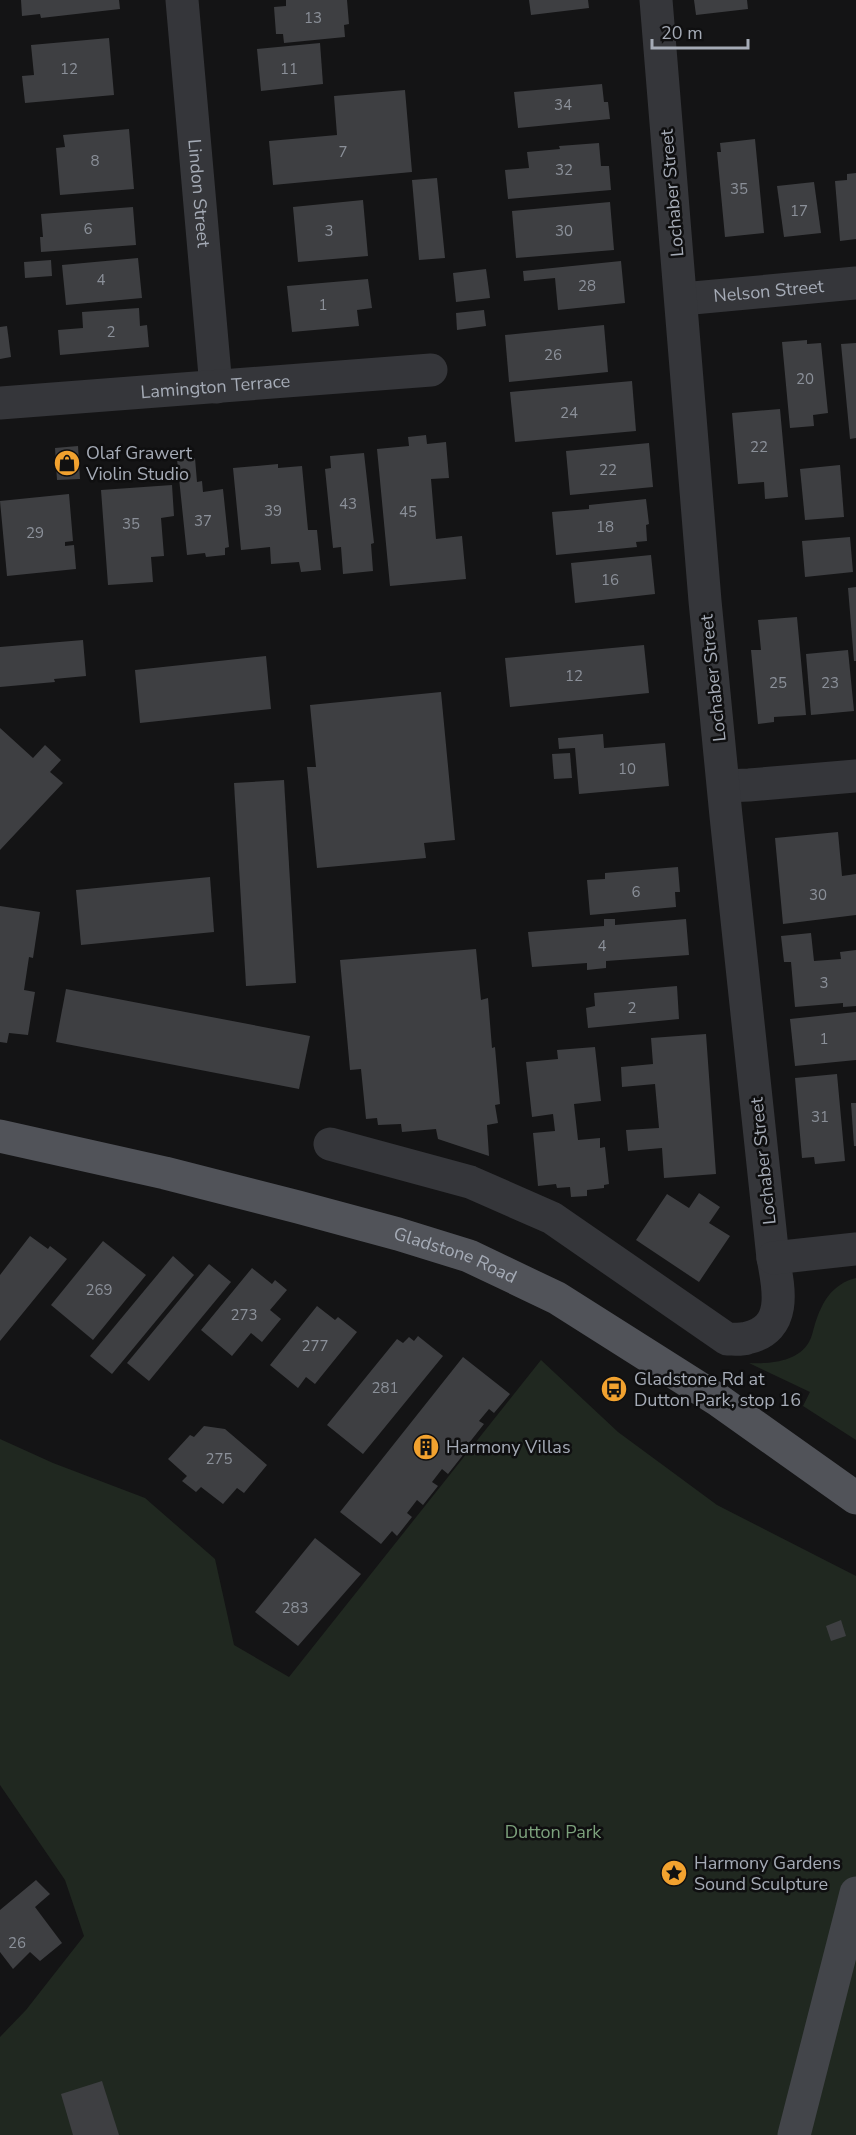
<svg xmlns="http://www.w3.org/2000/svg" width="856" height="2135" font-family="'Nunito Sans',sans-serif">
<rect width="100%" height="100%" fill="#141415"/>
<g fill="#202820">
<path d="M 856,1278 L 856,1440 L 803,1406 L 810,1392 L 749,1363 C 769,1364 798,1362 809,1342 C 812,1337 813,1330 815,1324 C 822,1302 832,1284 856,1278 Z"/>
<path d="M 541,1360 L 618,1432 L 717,1505 L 856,1576 L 856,2135 L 0,2135 L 0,2037 L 26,2010 L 84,1936 L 65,1880 L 0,1785 L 0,1439 L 53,1463 L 145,1498 L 215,1559 L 234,1645 L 289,1677 Z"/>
</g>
<g fill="#3e3f42">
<path d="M 21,0 L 119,0 L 120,9 L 41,18 L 40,14 L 22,16 Z"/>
<path d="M 286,0 L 347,0 L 349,24 L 344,25 L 345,37 L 284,43 L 283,34 L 276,34 L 274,7 L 286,6 Z"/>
<path d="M 529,0 L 588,0 L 589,8 L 531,15 Z"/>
<path d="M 694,0 L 747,0 L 748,9 L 696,15 Z"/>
<path d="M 109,38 L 114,95 L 25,103 L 22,76 L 34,75 L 31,45 Z"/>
<path d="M 320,43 L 323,84 L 261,91 L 257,49 Z"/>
<path d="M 602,84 L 604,102 L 608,102 L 610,119 L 518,128 L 514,92 Z"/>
<path d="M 405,90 L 412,172 L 273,185 L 269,141 L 337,135 L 334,96 Z"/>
<path d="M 129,129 L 134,189 L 60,195 L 56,148 L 65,147 L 63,135 Z"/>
<path d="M 755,139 L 764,233 L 725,237 L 717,152 L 721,152 L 720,143 Z"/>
<path d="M 599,143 L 601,166 L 609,166 L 611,190 L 508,199 L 505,170 L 529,168 L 527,152 L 560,149 L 559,146 Z"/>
<path d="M 856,173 L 856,239 L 840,241 L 835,181 L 847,180 L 847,174 Z"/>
<path d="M 437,178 L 445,258 L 419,260 L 412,180 Z"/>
<path d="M 814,182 L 821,233 L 784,237 L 777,186 Z"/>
<path d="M 363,200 L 368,256 L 298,262 L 293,207 Z"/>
<path d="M 610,202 L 614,250 L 516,258 L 512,211 Z"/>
<path d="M 133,207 L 136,245 L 41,252 L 40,237 L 43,237 L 41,214 Z"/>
<path d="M 138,258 L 142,298 L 66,305 L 62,265 Z"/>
<path d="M 51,260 L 52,276 L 25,278 L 24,262 Z"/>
<path d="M 621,261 L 625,303 L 558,310 L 555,278 L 524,281 L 523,271 Z"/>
<path d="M 486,269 L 490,298 L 456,302 L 453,273 Z"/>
<path d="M 368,279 L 372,308 L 357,310 L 359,326 L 292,332 L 287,286 Z"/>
<path d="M 139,308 L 140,326 L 147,325 L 149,347 L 60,355 L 58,330 L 83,328 L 82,312 Z"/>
<path d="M 484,310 L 486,326 L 457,330 L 456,313 Z"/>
<path d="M 604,325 L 608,372 L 509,382 L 505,335 Z"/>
<path d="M 7,326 L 11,357 L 0,359 L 0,327 Z"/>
<path d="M 807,340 L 807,344 L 821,343 L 828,413 L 813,415 L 814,426 L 790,428 L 782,342 Z"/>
<path d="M 856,343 L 856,438 L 850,439 L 841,344 Z"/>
<path d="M 632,381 L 636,431 L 515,442 L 510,392 Z"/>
<path d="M 780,409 L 788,497 L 765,499 L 764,482 L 738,484 L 732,413 Z"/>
<path d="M 426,435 L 427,444 L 446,442 L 449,478 L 431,479 L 436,539 L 462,536 L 466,579 L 390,586 L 377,449 L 409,446 L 408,437 Z"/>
<path d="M 649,443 L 653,487 L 570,495 L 566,451 Z"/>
<path d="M 78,446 L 80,479 L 57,480 L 55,448 Z"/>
<path d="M 364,453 L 374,543 L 371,544 L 373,571 L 343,574 L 341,547 L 333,548 L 325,469 L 331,468 L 330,456 Z"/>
<path d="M 195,458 L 197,482 L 202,481 L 203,492 L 223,489 L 229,547 L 225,548 L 225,555 L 206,557 L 205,553 L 187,555 L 177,459 Z"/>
<path d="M 278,464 L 278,468 L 302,466 L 308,530 L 317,530 L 321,570 L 301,572 L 299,562 L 271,564 L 270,547 L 241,550 L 233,468 Z"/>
<path d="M 840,465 L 844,517 L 805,520 L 800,469 Z"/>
<path d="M 172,485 L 174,516 L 161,518 L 164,556 L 151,557 L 153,582 L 108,585 L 101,490 Z"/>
<path d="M 69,494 L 73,541 L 65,542 L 65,546 L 74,545 L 76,569 L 7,576 L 0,501 Z"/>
<path d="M 646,499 L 649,524 L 646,525 L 647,541 L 636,542 L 637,547 L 556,555 L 552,512 L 589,509 L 589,505 Z"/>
<path d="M 850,537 L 853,572 L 805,577 L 802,541 Z"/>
<path d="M 651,555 L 655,594 L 575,603 L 571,563 Z"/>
<path d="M 856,587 L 856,661 L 854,661 L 848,588 Z"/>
<path d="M 797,617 L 806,715 L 774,717 L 774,722 L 758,724 L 751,650 L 761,650 L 758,620 Z"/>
<path d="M 83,640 L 86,676 L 54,679 L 55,682 L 0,687 L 0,647 Z"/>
<path d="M 644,645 L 649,693 L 510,707 L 505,658 Z"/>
<path d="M 848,650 L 854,711 L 811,715 L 806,654 Z"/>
<path d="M 266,656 L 271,709 L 140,723 L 135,670 Z"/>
<path d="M 441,692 L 455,840 L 424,843 L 426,858 L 317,868 L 307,767 L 316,767 L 310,705 Z"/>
<path d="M 0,728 L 33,758 L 45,745 L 61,760 L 50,772 L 63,783 L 0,850 Z"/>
<path d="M 603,734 L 604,748 L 665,743 L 669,786 L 579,794 L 575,748 L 559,749 L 558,738 Z"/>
<path d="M 570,753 L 572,778 L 554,779 L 552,754 Z"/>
<path d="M 284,780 L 296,983 L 246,986 L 234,783 Z"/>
<path d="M 838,832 L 842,876 L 856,874 L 856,915 L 783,924 L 775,838 Z"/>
<path d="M 678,867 L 680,892 L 675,892 L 676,907 L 590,915 L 587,880 L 605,879 L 605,873 Z"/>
<path d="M 210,877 L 214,932 L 81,945 L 76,890 Z"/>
<path d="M 0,906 L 40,912 L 33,958 L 29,957 L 24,990 L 35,992 L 28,1035 L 9,1033 L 7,1043 L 0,1042 Z"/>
<path d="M 604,919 L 615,919 L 615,925 L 686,919 L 689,955 L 606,961 L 606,968 L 587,970 L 587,963 L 532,967 L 528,932 L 604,926 Z"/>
<path d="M 811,933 L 814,961 L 841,959 L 840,952 L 856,950 L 856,1006 L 843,1007 L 843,1003 L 795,1007 L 791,962 L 784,962 L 781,936 Z"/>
<path d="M 476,949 L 481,1000 L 488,998 L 492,1048 L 495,1047 L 500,1104 L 495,1105 L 498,1123 L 487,1125 L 489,1156 L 438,1139 L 436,1129 L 402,1132 L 401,1124 L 378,1125 L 377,1118 L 366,1119 L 361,1069 L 350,1070 L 340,960 Z"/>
<path d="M 677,986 L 679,1019 L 588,1028 L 586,1008 L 595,1006 L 594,993 Z"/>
<path d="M 66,989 L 310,1036 L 299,1089 L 56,1042 Z"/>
<path d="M 856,1012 L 856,1060 L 795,1066 L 790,1019 Z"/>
<path d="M 706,1034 L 716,1174 L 664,1178 L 662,1148 L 628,1151 L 626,1130 L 659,1128 L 655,1084 L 622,1087 L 621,1067 L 653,1064 L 651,1038 Z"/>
<path d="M 595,1047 L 601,1101 L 574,1104 L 578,1140 L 600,1138 L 600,1148 L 605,1147 L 609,1184 L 604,1185 L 604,1188 L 587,1190 L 587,1196 L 571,1197 L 570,1187 L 557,1188 L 556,1184 L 538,1186 L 533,1133 L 555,1131 L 553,1114 L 532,1117 L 526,1062 L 558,1059 L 557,1050 Z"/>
<path d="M 837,1074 L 845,1161 L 815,1164 L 814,1157 L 802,1158 L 795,1078 Z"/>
<path d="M 851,1103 L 856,1103 L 856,1146 L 854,1146 Z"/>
<path d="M 699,1193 L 720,1207 L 709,1223 L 730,1236 L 699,1282 L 636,1240 L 667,1194 L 689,1208 Z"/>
<path d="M 30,1236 L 48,1249 L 50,1246 L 67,1259 L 0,1341 L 0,1275 Z"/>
<path d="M 103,1241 L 146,1275 L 93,1340 L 51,1305 Z"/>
<path d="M 173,1256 L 194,1275 L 112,1374 L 90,1356 Z"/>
<path d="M 209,1264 L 231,1282 L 149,1381 L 127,1363 Z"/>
<path d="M 252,1268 L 272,1284 L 275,1280 L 287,1290 L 270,1310 L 281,1319 L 262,1342 L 251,1333 L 232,1356 L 201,1330 Z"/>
<path d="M 317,1306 L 335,1320 L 338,1317 L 357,1332 L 315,1384 L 306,1377 L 298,1388 L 270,1365 Z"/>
<path d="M 418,1336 L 443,1356 L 363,1454 L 327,1425 L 397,1339 L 403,1343 L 409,1337 L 414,1341 Z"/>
<path d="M 463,1357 L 510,1394 L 494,1413 L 489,1409 L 479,1421 L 484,1424 L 469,1443 L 466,1441 L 458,1451 L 463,1455 L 448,1474 L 442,1469 L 432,1482 L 438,1486 L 423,1505 L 417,1500 L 407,1513 L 412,1517 L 397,1536 L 392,1531 L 381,1544 L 340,1512 Z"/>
<path d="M 204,1426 L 225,1429 L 267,1465 L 244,1493 L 237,1488 L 223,1504 L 201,1487 L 196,1492 L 182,1481 L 187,1476 L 168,1459 L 190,1435 L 194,1437 Z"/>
<path d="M 315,1538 L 361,1574 L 298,1646 L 255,1612 Z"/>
<path d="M 841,1620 L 846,1636 L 831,1641 L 826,1626 Z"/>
<path d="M 36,1880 L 50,1894 L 35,1907 L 62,1943 L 40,1961 L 30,1952 L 13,1969 L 0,1952 L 0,1910 Z"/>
<path d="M 102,2081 L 119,2135 L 73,2135 L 61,2094 Z"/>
</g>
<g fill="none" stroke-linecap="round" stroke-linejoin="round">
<g stroke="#35363a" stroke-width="33">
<path id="s1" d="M 182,0 L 216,387"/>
<path id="s2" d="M 682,299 L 856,283"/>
<path id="s3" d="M 0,403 L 431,370"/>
<path d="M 724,786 L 749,785 L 856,776"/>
<path d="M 330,1144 L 470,1182 L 552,1218 L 727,1339 C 733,1339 741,1340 747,1338 C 788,1329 779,1288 773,1258 L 726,816 L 705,601 L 656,0"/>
<path d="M 773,1258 L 856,1249"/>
</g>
<path stroke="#43454a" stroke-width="33" d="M 794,2135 L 856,1893"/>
<path stroke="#515359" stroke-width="33" id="s4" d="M 0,1136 L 165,1173 L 298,1207 L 398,1234 L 469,1256 L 557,1298 L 718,1400 L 856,1498"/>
</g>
<defs>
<symbol id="shop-disc" viewBox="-11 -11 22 22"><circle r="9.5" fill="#f2a22f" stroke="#0f0f10"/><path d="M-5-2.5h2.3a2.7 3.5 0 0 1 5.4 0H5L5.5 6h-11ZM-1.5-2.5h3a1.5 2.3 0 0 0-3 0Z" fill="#111"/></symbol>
<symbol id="bus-disc" viewBox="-11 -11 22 22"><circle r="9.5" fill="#f2a22f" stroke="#0f0f10"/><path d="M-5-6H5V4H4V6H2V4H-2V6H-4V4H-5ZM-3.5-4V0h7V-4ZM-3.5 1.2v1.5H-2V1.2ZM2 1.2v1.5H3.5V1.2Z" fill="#111"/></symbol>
<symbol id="building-disc" viewBox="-11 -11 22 22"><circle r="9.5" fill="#f2a22f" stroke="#0f0f10"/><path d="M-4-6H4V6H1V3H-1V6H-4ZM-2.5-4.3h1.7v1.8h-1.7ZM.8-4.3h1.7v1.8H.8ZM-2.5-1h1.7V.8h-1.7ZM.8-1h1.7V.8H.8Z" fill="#111"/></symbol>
<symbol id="sight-disc" viewBox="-11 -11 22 22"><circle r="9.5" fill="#f2a22f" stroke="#0f0f10"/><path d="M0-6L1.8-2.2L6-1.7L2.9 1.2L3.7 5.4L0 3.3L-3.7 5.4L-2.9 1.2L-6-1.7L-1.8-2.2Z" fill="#111"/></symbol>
</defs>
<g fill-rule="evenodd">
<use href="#shop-disc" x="52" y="448" width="30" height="30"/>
<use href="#bus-disc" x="599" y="1374" width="30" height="30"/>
<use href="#building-disc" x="411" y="1432" width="30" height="30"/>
<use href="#sight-disc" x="659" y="1858" width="30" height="30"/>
</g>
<g text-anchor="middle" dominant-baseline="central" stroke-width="5" stroke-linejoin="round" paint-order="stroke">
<g font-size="15" fill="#8b9099">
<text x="313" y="18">13</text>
<text x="69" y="69">12</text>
<text x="289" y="69">11</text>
<text x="563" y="105">34</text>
<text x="343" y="152">7</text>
<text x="95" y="161">8</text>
<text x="564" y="170">32</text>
<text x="739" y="189">35</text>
<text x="799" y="211">17</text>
<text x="88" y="229">6</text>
<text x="329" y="231">3</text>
<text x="564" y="231">30</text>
<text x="101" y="280">4</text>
<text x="587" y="286">28</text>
<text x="323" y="305">1</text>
<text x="111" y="332">2</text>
<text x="553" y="355">26</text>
<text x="805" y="379">20</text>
<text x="569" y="413">24</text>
<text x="759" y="447">22</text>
<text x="608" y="470">22</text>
<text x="348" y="504">43</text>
<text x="273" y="511">39</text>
<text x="408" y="512">45</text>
<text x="203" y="521">37</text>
<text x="131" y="524">35</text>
<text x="605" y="527">18</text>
<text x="35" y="533">29</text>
<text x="610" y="580">16</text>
<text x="574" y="676">12</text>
<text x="778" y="683">25</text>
<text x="830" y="683">23</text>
<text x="627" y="769">10</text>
<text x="636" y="892">6</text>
<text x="818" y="895">30</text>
<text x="602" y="946">4</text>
<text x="824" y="983">3</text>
<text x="632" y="1008">2</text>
<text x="824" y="1039">1</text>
<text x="820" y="1117">31</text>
<text x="99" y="1290">269</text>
<text x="244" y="1315">273</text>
<text x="315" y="1346">277</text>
<text x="385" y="1388">281</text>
<text x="219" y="1459">275</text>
<text x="295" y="1608">283</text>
<text x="17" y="1943">26</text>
</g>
<g font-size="18" fill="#a5abb6" stroke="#0f0f10">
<text stroke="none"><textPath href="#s1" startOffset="194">Lindon Street</textPath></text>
<text transform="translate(672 193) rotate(-95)">Lochaber Street</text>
<text stroke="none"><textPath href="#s2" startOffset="87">Nelson Street</textPath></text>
<text stroke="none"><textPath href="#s3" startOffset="216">Lamington Terrace</textPath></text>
<text transform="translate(713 678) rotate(-96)">Lochaber Street</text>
<text transform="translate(763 1161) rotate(-96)">Lochaber Street</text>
<text stroke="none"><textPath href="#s4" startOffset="471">Gladstone Road</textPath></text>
</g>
<g font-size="18" fill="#a5abb6" stroke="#0f0f10" text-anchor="start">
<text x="86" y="453">Olaf Grawert<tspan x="86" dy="21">Violin Studio</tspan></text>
<text x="634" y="1379">Gladstone Rd at<tspan x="634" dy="21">Dutton Park, stop 16</tspan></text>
<text x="446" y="1447">Harmony Villas</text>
<text x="694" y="1863">Harmony Gardens<tspan x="694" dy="21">Sound Sculpture</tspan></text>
</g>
<g font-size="18" fill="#7ca17c" stroke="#0f0f10">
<text x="553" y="1832">Dutton Park</text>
</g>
</g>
<path d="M652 39v9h96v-9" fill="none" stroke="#a5abb6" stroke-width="3"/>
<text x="661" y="39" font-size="18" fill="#a5abb6" stroke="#0f0f10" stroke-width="4.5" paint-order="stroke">20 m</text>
</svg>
